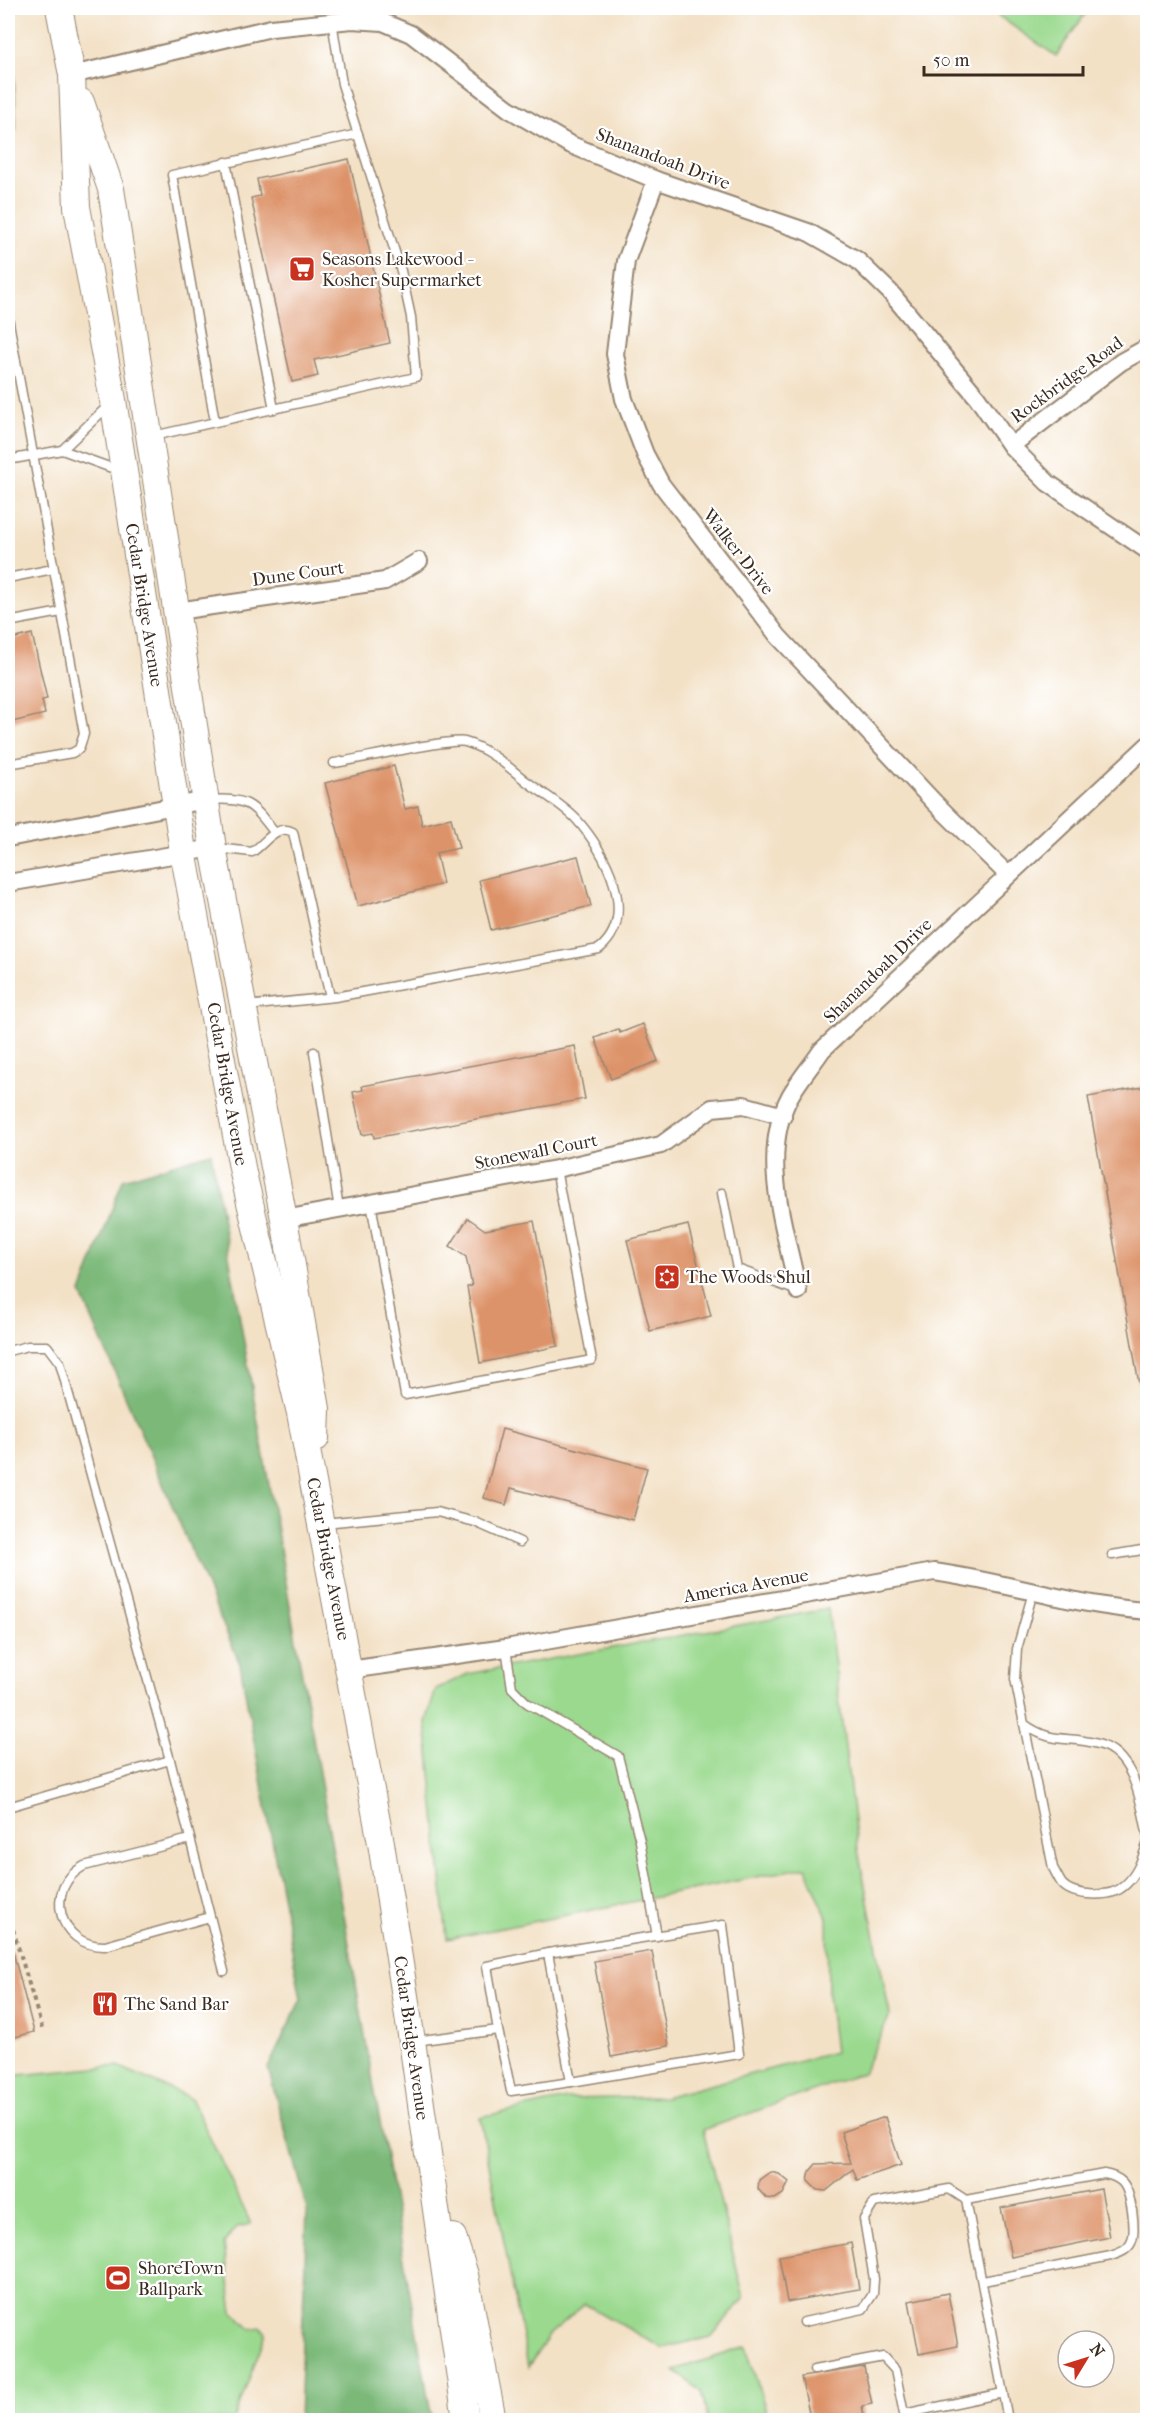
<svg xmlns="http://www.w3.org/2000/svg" width="1155" height="2428" font-family="'IM FELL French Canon',serif">
<rect width="100%" height="100%" fill="#fff"/>
<filter id="ink" filterUnits="userSpaceOnUse"><feTurbulence type="fractalNoise" baseFrequency=".0167" numOctaves="2"/><feDisplacementMap in="SourceGraphic" scale="12" xChannelSelector="R" yChannelSelector="G"/><feConvolveMatrix kernelMatrix="1 2 1 2 8 2 1 2 1" color-interpolation-filters="sRGB"/></filter>
<filter id="wash" filterUnits="userSpaceOnUse"><feTurbulence type="fractalNoise" baseFrequency=".008" numOctaves="4" result="noise"/><feDisplacementMap in="SourceGraphic" scale="24" xChannelSelector="R" yChannelSelector="G"/><feGaussianBlur stdDeviation="1.35" result="paint"/><feColorMatrix in="noise" values="0 0 0 0 0 0 0 0 0 0 0 0 0 0 0 0 0 1.4 0 .05"/><feComposite in="paint" operator="in"/></filter>
<g filter="url(#wash)">
<rect width="100%" height="100%" fill="#f3e1c6"/>
<g fill="#9ad98e" stroke="#6a8256" stroke-width="1.5">
<path d="M 987,8 L 1076,8 L 1085,14 L 1056,56 Z"/>
<path d="M 828,1609 L 857,1845 L 890,2015 L 863,2073 L 703,2130 L 744,2299 L 711,2337 L 662,2348 L 585,2304 L 550,2334 L 528,2367 L 480,2117 L 567,2099 L 664,2097 L 835,2052 L 828,1995 L 827,1918 L 806,1867 L 447,1939 L 426,1722 L 436,1689 L 468,1674 Z"/>
<path d="M 118,2066 L 191,2098 L 251,2224 L 237,2227 L 224,2244 L 233,2312 L 250,2329 L 261,2327 L 266,2333 L 234,2420 L 8,2420 L 8,2076 Z"/>
<path d="M 746,2347 L 769,2420 L 708,2420 L 701,2391 L 674,2370 Z"/>
</g>
<g fill="#7bb979" stroke="#5b724c" stroke-width="1.5">
<path d="M 12,20 L 16,130 L 8,132 L 8,21 Z"/>
<path d="M 211,1153 L 432,2420 L 299,2420 L 307,2210 L 268,2068 L 301,1999 L 240,1664 L 81,1293 L 123,1179 Z"/>
</g>
<g id="blocks">
<g fill="#dd9369">
<path d="M 349,159 L 390,343 L 314,360 L 318,376 L 292,382 L 251,198 L 260,196 L 257,179 Z"/>
<path d="M 32,634 L 47,699 L 42,700 L 45,714 L 8,723 L 8,640 Z"/>
<path d="M 394,766 L 405,809 L 418,806 L 422,825 L 451,818 L 459,848 L 436,853 L 443,884 L 358,906 L 325,783 Z"/>
<path d="M 578,856 L 591,906 L 491,930 L 479,880 Z"/>
<path d="M 643,1024 L 658,1061 L 611,1079 L 595,1038 L 618,1029 L 620,1033 Z"/>
<path d="M 575,1046 L 585,1099 L 374,1138 L 373,1133 L 362,1135 L 353,1092 L 363,1090 L 362,1086 Z"/>
<path d="M 1148,1086 L 1148,1384 L 1139,1384 L 1088,1097 Z"/>
<path d="M 468,1218 L 485,1230 L 534,1221 L 558,1346 L 480,1363 L 467,1287 L 472,1286 L 466,1257 L 450,1246 Z"/>
<path d="M 688,1225 L 711,1316 L 650,1331 L 627,1240 Z"/>
<path d="M 502,1429 L 647,1468 L 633,1520 L 511,1488 L 506,1505 L 484,1498 Z"/>
<path d="M 652,1951 L 669,2046 L 611,2057 L 594,1961 Z"/>
<path d="M 13,1952 L 34,2032 L 8,2039 L 8,1953 Z"/>
<path d="M 885,2117 L 901,2165 L 857,2180 L 853,2169 L 826,2191 L 817,2190 L 808,2181 L 810,2171 L 816,2164 L 851,2163 L 841,2132 Z"/>
<path d="M 770,2172 L 779,2174 L 789,2182 L 783,2194 L 775,2199 L 766,2198 L 758,2189 L 759,2180 Z"/>
<path d="M 1101,2189 L 1110,2237 L 1011,2257 L 1001,2208 Z"/>
<path d="M 851,2243 L 859,2289 L 787,2302 L 779,2256 Z"/>
<path d="M 948,2293 L 958,2346 L 919,2354 L 909,2301 Z"/>
<path d="M 864,2367 L 872,2404 L 862,2406 L 865,2421 L 811,2421 L 801,2377 Z"/>
</g>
</g>
</g>
<g filter="url(#ink)">
<use href="#blocks" fill-opacity="0" stroke="#978672" stroke-width="1.5"/>
<g fill="none" stroke-linecap="round" stroke-linejoin="round">
<defs>
<g id="lane">
<path d="M 226,162 L 274,409"/>
<path d="M 8,317 L 84,734 L 79,749 L 72,753 L 8,764"/>
<path d="M 215,422 L 172,175 L 358,134"/>
<path d="M 153,436 L 416,377 L 411,317 L 401,271 L 342,84 L 332,21"/>
<path d="M 62,450 L 109,405"/>
<path d="M 8,460 L 62,450 L 120,471"/>
<path d="M 8,578 L 53,569"/>
<path d="M 8,622 L 61,612"/>
<path d="M 208,800 C 247,798 251,802 274,832"/>
<path d="M 216,848 L 252,852 C 265,844 276,823 293,832 L 330,997"/>
<path d="M 246,1006 L 335,997 L 599,949 C 640,916 605,851 577,820 C 563,805 542,793 526,781 C 507,766 489,749 465,742 C 451,738 355,760 334,763"/>
<path d="M 314,1052 L 339,1209"/>
<path d="M 722,1193 L 737,1269 L 798,1291"/>
<path d="M 371,1203 L 405,1395 L 592,1360 L 556,1169"/>
<path d="M 8,1351 L 28,1346 L 47,1346 L 60,1363 L 170,1760 L 224,1971"/>
<path d="M 324,1523 L 437,1512 L 475,1522 L 520,1542"/>
<path d="M 1112,1555 L 1148,1549"/>
<path d="M 1033,1592 L 1017,1649 L 1015,1679 L 1053,1868 C 1056,1873 1059,1880 1062,1884 C 1074,1897 1111,1898 1124,1886 C 1138,1874 1142,1859 1148,1842"/>
<path d="M 506,1648 L 512,1688 L 527,1703 L 618,1756 L 640,1841 L 657,1936"/>
<path d="M 1024,1724 C 1053,1745 1067,1735 1098,1744 C 1136,1754 1141,1805 1148,1837"/>
<path d="M 8,1807 L 170,1760"/>
<path d="M 190,1839 L 84,1866 C 43,1888 58,1947 105,1946 L 210,1917"/>
<path d="M 548,1953 L 723,1925 L 739,2054 L 571,2082"/>
<path d="M 415,2041 L 498,2030 L 487,1966 L 548,1953 L 571,2082 L 511,2091 L 498,2030"/>
<path d="M 966,2200 L 1008,2420"/>
<path d="M 804,2322 L 863,2309 L 873,2294 L 874,2279 L 864,2219 L 874,2203 L 949,2189 L 966,2200 L 1104,2174 C 1110,2175 1117,2177 1122,2182 C 1131,2191 1137,2231 1131,2243 C 1127,2251 1119,2253 1111,2256 L 983,2281"/>
<path d="M 814,2370 L 883,2357 L 895,2370 L 904,2414 L 1003,2393"/>
</g>
<g id="street">
<path d="M 72,75 L 271,28 L 352,20 L 383,22 L 411,34 L 509,109 L 569,144 L 656,180 L 808,232 L 857,260 L 890,292 L 977,397 L 1011,446 L 1048,483 L 1148,551"/>
<path d="M 656,180 L 626,261 L 615,354 L 624,399 L 645,454 L 661,484 L 778,636 L 935,803 L 1007,874"/>
<path d="M 1011,446 L 1121,362 L 1148,347"/>
<path d="M 177,611 L 385,581 L 419,561"/>
<path d="M 8,838 L 206,800"/>
<path d="M 8,883 L 213,848"/>
<path d="M 284,1219 L 556,1169 L 661,1145 L 712,1108 L 744,1105 L 783,1116"/>
<path d="M 798,1291 C 786,1230 758,1156 790,1096 C 799,1080 812,1065 822,1050 L 1148,745"/>
<path d="M 349,1670 L 506,1648 L 934,1572 C 1006,1582 1075,1606 1148,1611"/>
</g>
<g id="primary">
<path d="M 59,8 L 72,75 L 77,207 L 113,400 L 183,851 L 243,1173 L 300,1413 L 381,1843 L 412,2041 L 466,2420"/>
<path d="M 81,102 L 111,189 L 213,848 L 284,1219 L 317,1409 L 316,1438"/>
<path d="M 453,2237 L 465,2275 L 493,2420"/>
</g>
</defs>
<use href="#lane" stroke="#978672" stroke-width="11"/>
<use href="#street" stroke="#978672" stroke-width="20"/>
<use href="#primary" stroke="#978672" stroke-width="28"/>
<path stroke="#978672" stroke-width="4" stroke-dasharray="4.5 4.5" stroke-linecap="butt" d="M 8,1912 L 43,2032"/>
<use href="#lane" stroke="#fff" stroke-width="8"/>
<use href="#street" stroke="#fff" stroke-width="16"/>
<use href="#primary" stroke="#fff" stroke-width="26"/>
</g>
</g>
<defs>
<symbol id="supermarket-square" viewBox="-11 -11 22 22"><rect x="-9" y="-9" width="18" height="18" rx="4" fill="#c8321e" stroke="#fff"/><path d="M-6-5.5h2.5l.6 2H6L4.5 2H-2.5L-4.4-4H-6ZM-1.5 3.2a1.3 1.3 0 1 0 .1 0ZM3 3.2a1.3 1.3 0 1 0 .1 0Z" fill="#fff"/></symbol>
<symbol id="synagogue-square" viewBox="-11 -11 22 22"><rect x="-9" y="-9" width="18" height="18" rx="4" fill="#c8321e" stroke="#fff"/><path d="M0-6.5L5.6 3.2H-5.6ZM0 6.5L5.6-3.2H-5.6Z" fill="#fff"/></symbol>
<symbol id="restaurant-square" viewBox="-11 -11 22 22"><rect x="-9" y="-9" width="18" height="18" rx="4" fill="#c8321e" stroke="#fff"/><path d="M-5-6h1v4h1v-4h1v4h1v-4h1v5L-1.5 .5V6h-2V.5L-5-1ZM5-6V6H3V1.5H1.5Q1.5-4 5-6Z" fill="#fff"/></symbol>
<symbol id="stadium-square" viewBox="-11 -11 22 22"><rect x="-9" y="-9" width="18" height="18" rx="4" fill="#c8321e" stroke="#fff"/><path d="M0-5a6.5 5 0 1 0 0 10a6.5 5 0 1 0 0-10ZM-3.5-1.8h7v3.6h-7Z" fill="#fff"/></symbol>
</defs>
<g fill-rule="evenodd">
<use href="#supermarket-square" x="287" y="254" width="30" height="30"/>
<use href="#synagogue-square" x="652" y="1262" width="30" height="30"/>
<use href="#restaurant-square" x="90" y="1989" width="30" height="30"/>
<use href="#stadium-square" x="103" y="2263" width="30" height="30"/>
</g>
<g text-anchor="middle" dominant-baseline="central" stroke-width="4.5" stroke-linejoin="round" paint-order="stroke">
<g font-size="18" fill="#3b2a1e" stroke="#fff">
<text transform="translate(663 159) rotate(21)">Shanandoah Drive</text>
<text transform="translate(1067 380) rotate(-36)">Rockbridge Road</text>
<text transform="translate(738 552) rotate(52)">Walker Drive</text>
<text transform="translate(298 574) rotate(-8)">Dune Court</text>
<text transform="translate(144 605) rotate(81)">Cedar Bridge Avenue</text>
<text transform="translate(878 971) rotate(-44)">Shanandoah Drive</text>
<text transform="translate(227 1084) rotate(80)">Cedar Bridge Avenue</text>
<text transform="translate(536 1152) rotate(-11)">Stonewall Court</text>
<text transform="translate(328 1559) rotate(79)">Cedar Bridge Avenue</text>
<text transform="translate(746 1586) rotate(-10)">America Avenue</text>
<text transform="translate(411 2038) rotate(82)">Cedar Bridge Avenue</text>
</g>
<g font-size="18" fill="#3b2a1e" stroke="#fff" text-anchor="start">
<text x="322" y="259">Seasons Lakewood -<tspan x="322" dy="21">Kosher Supermarket</tspan></text>
<text x="686" y="1277">The Woods Shul</text>
<text x="124" y="2004">The Sand Bar</text>
<text x="138" y="2268">ShoreTown<tspan x="138" dy="21">Ballpark</tspan></text>
</g>
</g>
<rect width="1155" height="2428" fill="none" stroke="#fff" stroke-width="30"/>
<g transform="translate(1086 2359) rotate(52)"><circle r="28" fill="#ffffff" stroke="#b1aaa5" stroke-width="1.5"/>
<path d="M0-4.5L10 22L0 15L-10 22Z" fill="#c8321e"/>
<text y="-9" font-size="16" font-weight="bold" text-anchor="middle" fill="#3b2a1e">N</text>
</g>
<path d="M924 66v9h159v-9" fill="none" stroke="#3b2a1e" stroke-width="3"/>
<text x="933" y="66" font-size="18" fill="#3b2a1e" stroke="#ffffff" stroke-width="4.5" paint-order="stroke">50 m</text>
</svg>
